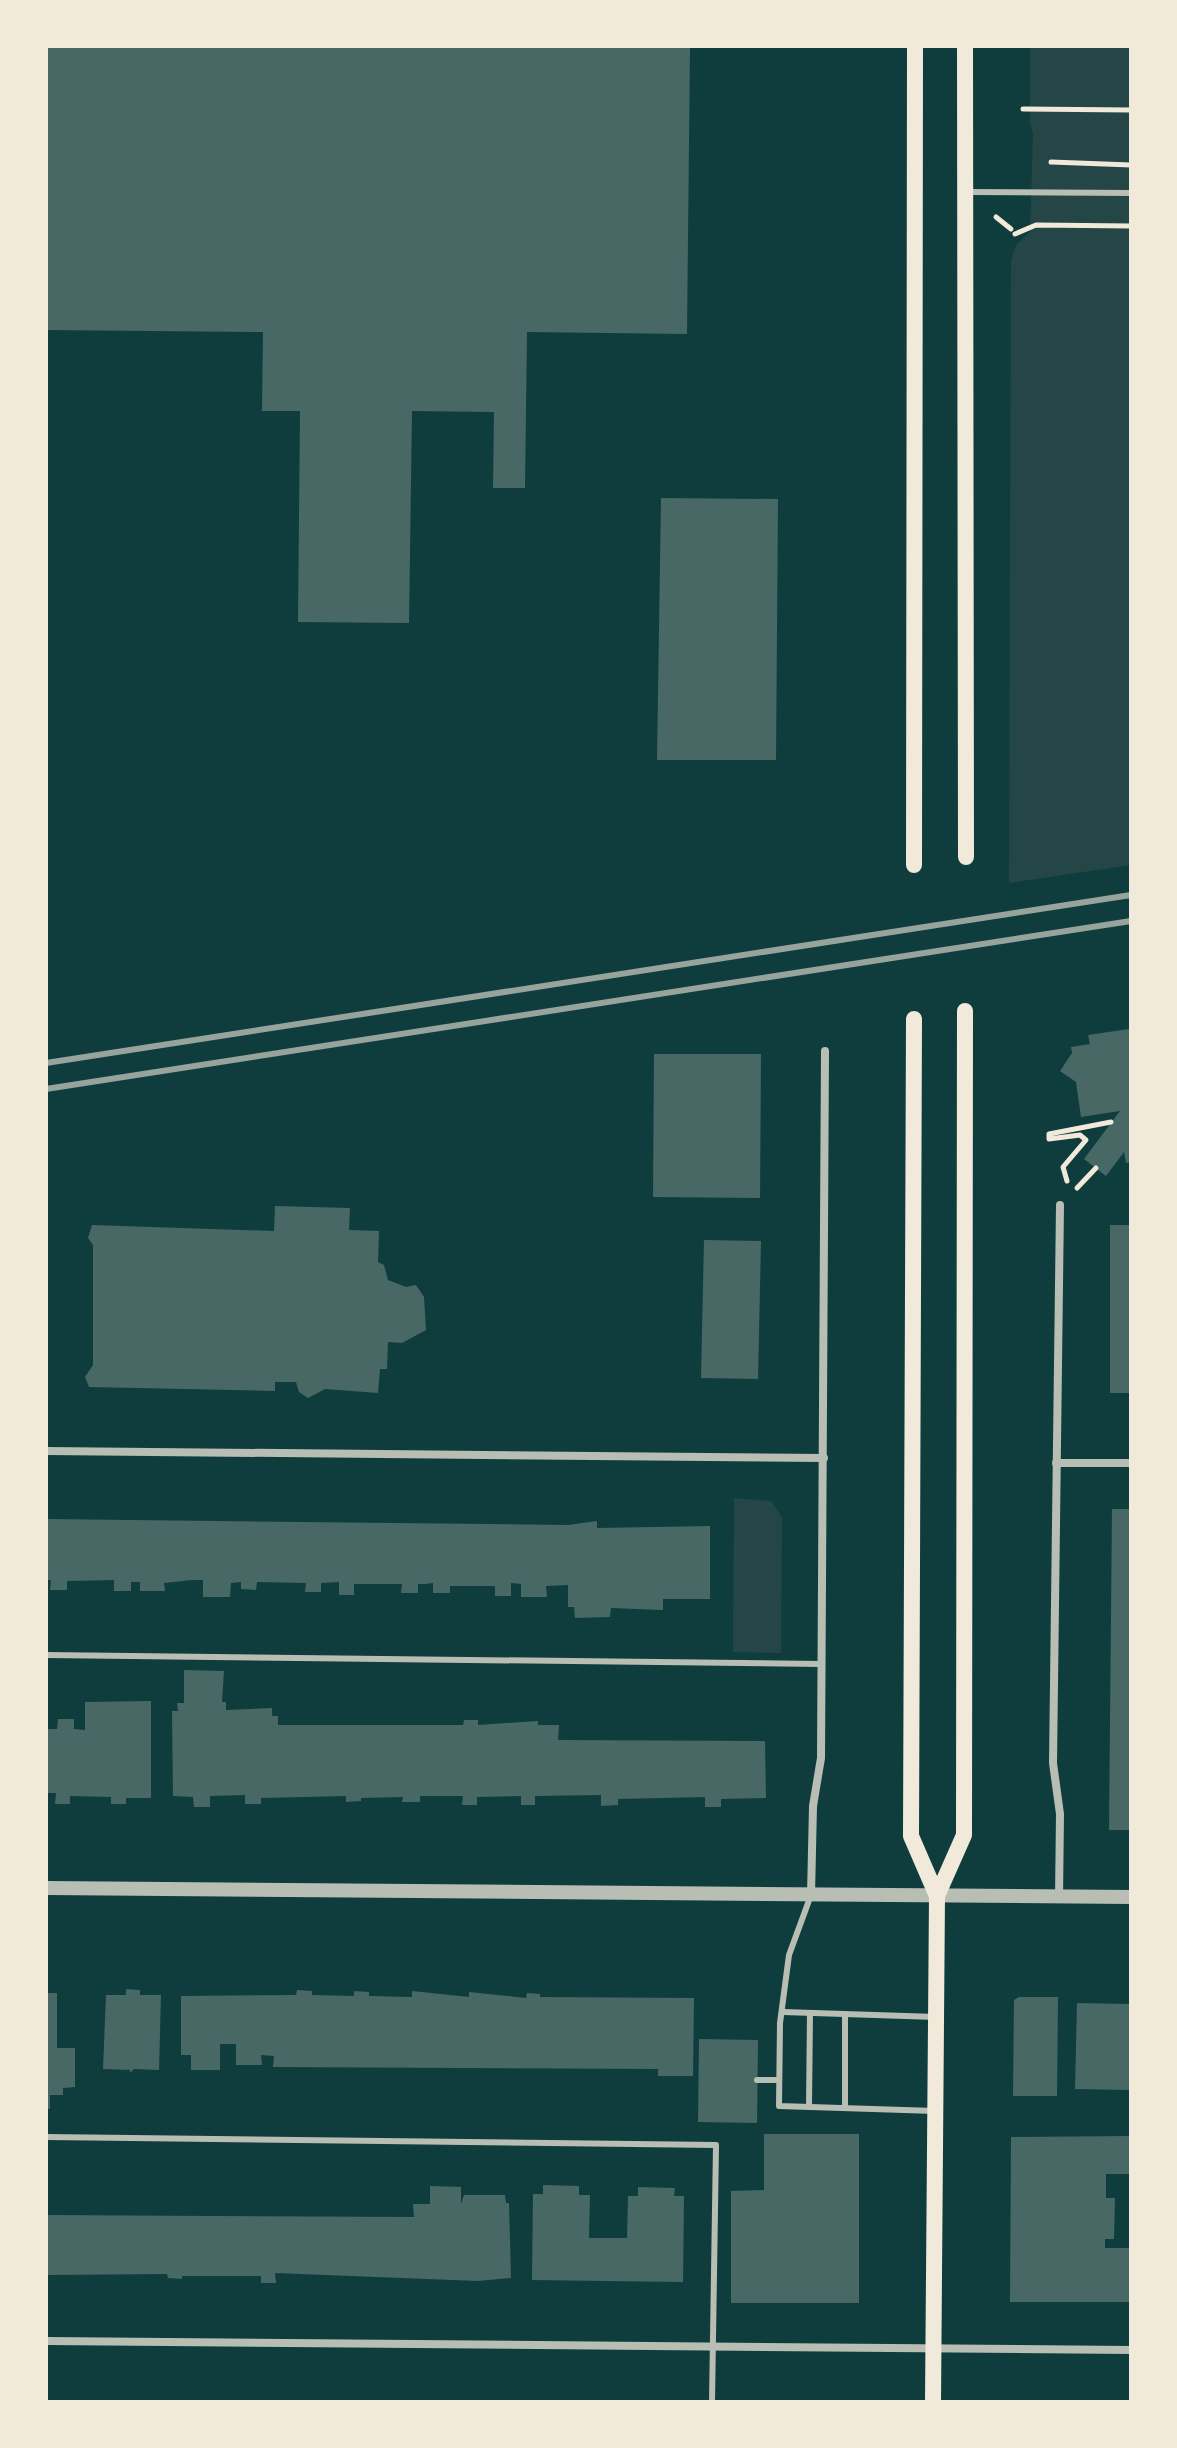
<svg xmlns="http://www.w3.org/2000/svg" width="1177" height="2448" font-family="Commissioner,sans-serif">
<rect width="100%" height="100%" fill="#0f3d3e"/>
<g fill="#244646">
<path d="M 1030,46 L 1131,46 L 1131,865 L 1009,883 L 1011,260 L 1016,245 L 1030,232 L 1033,135 L 1030,122 Z"/>
<path d="M 734,1498 L 771,1501 L 782,1517 L 781,1653 L 733,1652 Z"/>
</g>
<g fill="#486865">
<path d="M 46,46 L 690,46 L 687,334 L 527,332 L 525,488 L 493,488 L 494,412 L 412,411 L 409,623 L 298,622 L 300,411 L 262,411 L 263,332 L 46,330 Z"/>
<path d="M 661,498 L 778,499 L 776,760 L 657,760 Z"/>
<path d="M 1129,1029 L 1131,1162 L 1126,1163 L 1124,1152 L 1106,1176 L 1084,1159 L 1120,1111 L 1081,1117 L 1076,1082 L 1060,1071 L 1072,1053 L 1071,1047 L 1090,1044 L 1088,1035 Z"/>
<path d="M 654,1054 L 761,1054 L 760,1198 L 653,1197 Z"/>
<path d="M 275,1206 L 350,1208 L 349,1230 L 379,1231 L 378,1262 L 384,1265 L 388,1280 L 406,1287 L 416,1285 L 424,1297 L 426,1330 L 402,1343 L 388,1342 L 387,1369 L 380,1369 L 378,1393 L 325,1389 L 308,1398 L 299,1392 L 296,1382 L 275,1382 L 275,1391 L 89,1387 L 85,1377 L 93,1365 L 93,1245 L 88,1238 L 92,1225 L 274,1231 Z"/>
<rect x="1110" y="1225" width="21" height="168"/>
<path d="M 704,1240 L 761,1241 L 758,1379 L 701,1378 Z"/>
<path d="M 1112,1509 L 1131,1509 L 1131,1830 L 1109,1830 Z"/>
<path d="M 46,1519 L 568,1525 L 597,1521 L 597,1528 L 710,1526 L 710,1599 L 663,1599 L 663,1610 L 611,1608 L 610,1617 L 575,1618 L 574,1607 L 568,1607 L 568,1585 L 546,1586 L 547,1597 L 521,1597 L 521,1584 L 511,1583 L 511,1596 L 495,1596 L 495,1586 L 450,1586 L 450,1593 L 433,1593 L 433,1583 L 425,1584 L 418,1584 L 418,1593 L 401,1593 L 402,1584 L 354,1584 L 354,1595 L 339,1595 L 339,1582 L 321,1583 L 321,1592 L 305,1592 L 306,1583 L 257,1582 L 256,1590 L 241,1589 L 241,1582 L 231,1583 L 230,1597 L 203,1597 L 203,1580 L 192,1580 L 164,1583 L 165,1591 L 140,1591 L 140,1582 L 131,1582 L 131,1591 L 114,1591 L 114,1580 L 67,1581 L 67,1590 L 50,1590 L 51,1580 L 46,1580 Z"/>
<path d="M 184,1670 L 224,1671 L 222,1702 L 226,1702 L 226,1710 L 272,1708 L 272,1716 L 278,1716 L 278,1725 L 463,1725 L 464,1720 L 478,1720 L 478,1725 L 538,1721 L 538,1725 L 559,1725 L 558,1740 L 765,1741 L 766,1798 L 721,1799 L 721,1807 L 705,1807 L 705,1797 L 618,1799 L 618,1805 L 601,1806 L 601,1795 L 535,1796 L 535,1805 L 521,1805 L 521,1796 L 477,1797 L 477,1805 L 462,1805 L 463,1796 L 420,1796 L 420,1802 L 402,1802 L 403,1797 L 361,1798 L 361,1801 L 346,1802 L 346,1796 L 261,1798 L 261,1804 L 245,1804 L 245,1795 L 210,1796 L 210,1807 L 194,1807 L 193,1797 L 173,1796 L 172,1711 L 178,1711 L 177,1703 L 184,1703 Z"/>
<path d="M 151,1701 L 151,1798 L 126,1798 L 126,1804 L 111,1804 L 111,1797 L 70,1796 L 70,1804 L 55,1804 L 56,1793 L 46,1793 L 46,1729 L 57,1729 L 58,1719 L 74,1719 L 74,1729 L 85,1730 L 85,1702 Z"/>
<path d="M 126,1989 L 140,1990 L 140,1995 L 161,1995 L 159,2070 L 134,2069 L 130,2073 L 130,2070 L 103,2069 L 106,1995 L 126,1995 Z"/>
<path d="M 297,1990 L 312,1991 L 312,1995 L 354,1996 L 354,1991 L 369,1992 L 369,1996 L 412,1997 L 412,1991 L 469,1997 L 469,1992 L 526,1998 L 527,1993 L 540,1994 L 540,1997 L 694,1998 L 693,2076 L 658,2076 L 658,2069 L 273,2067 L 274,2056 L 261,2055 L 262,2065 L 236,2065 L 236,2044 L 220,2044 L 220,2070 L 191,2070 L 191,2055 L 181,2055 L 181,1996 L 296,1995 Z"/>
<path d="M 46,1993 L 57,1993 L 57,2048 L 75,2048 L 75,2087 L 63,2088 L 63,2095 L 50,2095 L 50,2109 L 46,2109 Z"/>
<path d="M 1019,1997 L 1058,1997 L 1057,2096 L 1013,2096 L 1014,2000 Z"/>
<path d="M 1077,2003 L 1131,2004 L 1131,2090 L 1075,2089 Z"/>
<path d="M 699,2039 L 758,2040 L 757,2123 L 698,2122 Z"/>
<path d="M 764,2134 L 859,2134 L 859,2303 L 731,2303 L 731,2191 L 764,2190 Z"/>
<path d="M 1131,2136 L 1131,2174 L 1106,2174 L 1106,2198 L 1115,2198 L 1114,2239 L 1105,2239 L 1105,2248 L 1131,2248 L 1131,2302 L 1010,2302 L 1011,2137 Z"/>
<path d="M 543,2185 L 579,2186 L 579,2195 L 590,2195 L 589,2238 L 627,2238 L 628,2196 L 638,2196 L 638,2187 L 675,2188 L 674,2196 L 684,2196 L 683,2282 L 532,2280 L 533,2194 L 543,2194 Z"/>
<path d="M 430,2186 L 461,2187 L 461,2204 L 464,2195 L 505,2195 L 506,2203 L 509,2203 L 511,2278 L 478,2281 L 275,2273 L 276,2283 L 261,2283 L 261,2276 L 182,2276 L 182,2279 L 168,2278 L 167,2274 L 46,2275 L 46,2215 L 414,2217 L 413,2204 L 430,2204 Z"/>
</g>
<g fill="none" stroke-linecap="round" stroke-linejoin="round">
<g stroke="#f1e9da" stroke-width="5">
<path d="M 1023,109 L 1131,110"/>
<path d="M 1051,162 L 1131,165"/>
<path d="M 996,217 L 1011,229"/>
<path d="M 1015,234 L 1036,225 L 1131,226"/>
<path d="M 1067,1181 L 1063,1167 L 1086,1140 L 1080,1135 L 1049,1139 L 1049,1134 L 1111,1122"/>
<path d="M 1077,1188 L 1096,1168"/>
</g>
<g stroke="#b8beb3" stroke-width="6">
<path d="M 967,192 L 1131,193"/>
<path d="M 46,1655 L 822,1664"/>
<path d="M 811,1895 L 789,1955 L 780,2023 L 779,2106 L 935,2111"/>
<path d="M 783,2012 L 936,2017"/>
<path d="M 757,2080 L 779,2080"/>
<path d="M 809,2107 L 810,2013"/>
<path d="M 845,2108 L 845,2014"/>
<path d="M 46,2137 L 716,2145 L 712,2402"/>
</g>
<g stroke="#b8beb3" stroke-width="8">
<path d="M 46,1451 L 824,1458"/>
<path d="M 1056,1463 L 1131,1463"/>
<path d="M 811,1895 L 813,1806 L 821,1758 L 825,1051"/>
<path d="M 1059,1898 L 1060,1814 L 1053,1763 L 1060,1205"/>
<path d="M 46,2341 L 1131,2350"/>
</g>
<path stroke="#b8beb3" stroke-width="14" d="M 46,1888 L 1131,1897"/>
<g stroke="#f1e9da" stroke-width="16">
<path d="M 965,46 L 966,857"/>
<path d="M 914,865 L 915,46"/>
<path d="M 914,1019 L 911,1836 L 937,1896 L 933,2402"/>
<path d="M 937,1896 L 964,1835 L 965,1011"/>
</g>
<g stroke="#97a49c" stroke-width="6">
<path d="M 46,1063 L 1131,895"/>
<path d="M 46,1089 L 1131,921"/>
</g>
</g>
<rect width="1177" height="2448" fill="none" stroke="#f1e9da" stroke-width="96"/>
</svg>
